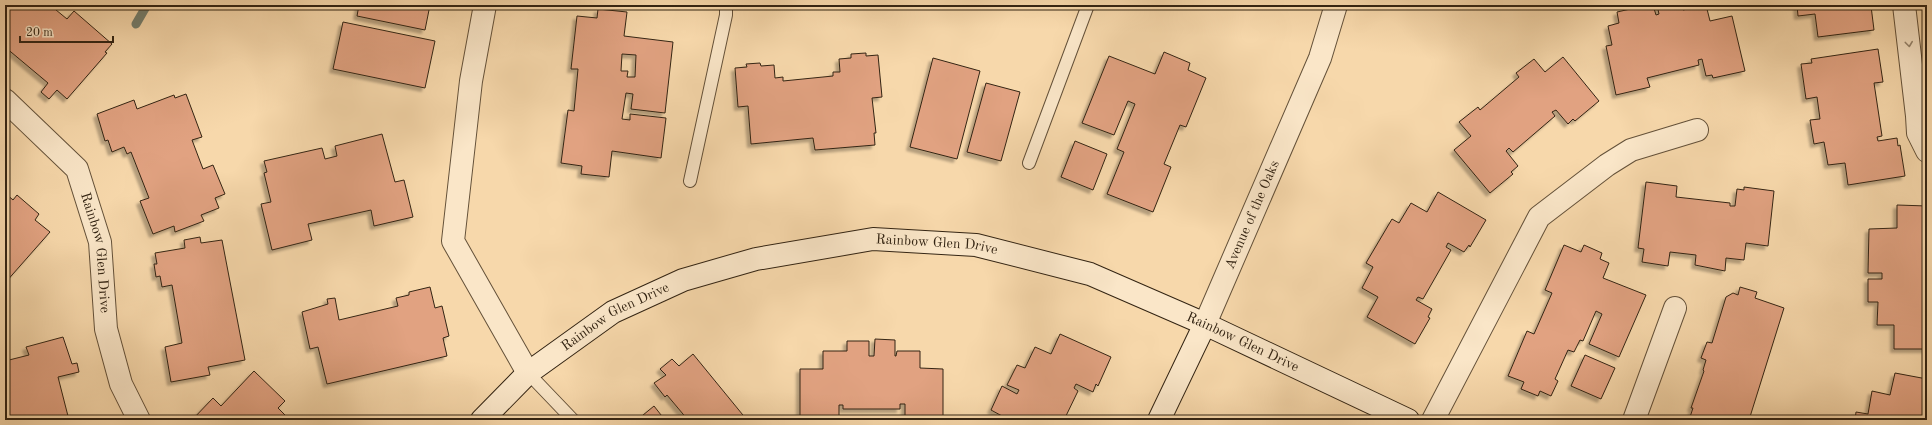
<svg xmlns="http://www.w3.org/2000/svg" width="1932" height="425" font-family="'Old Standard TT',serif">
<defs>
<filter id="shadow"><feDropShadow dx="-3.5" dy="3.5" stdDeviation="1" flood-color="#0004"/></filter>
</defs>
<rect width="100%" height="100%" fill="#f7d8ab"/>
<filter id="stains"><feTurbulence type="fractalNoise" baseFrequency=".005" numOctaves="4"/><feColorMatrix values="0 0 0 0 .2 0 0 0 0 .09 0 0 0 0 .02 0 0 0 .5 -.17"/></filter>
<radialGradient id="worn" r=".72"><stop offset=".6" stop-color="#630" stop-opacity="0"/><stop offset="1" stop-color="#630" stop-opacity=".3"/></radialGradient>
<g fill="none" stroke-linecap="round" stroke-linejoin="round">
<path stroke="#737e6e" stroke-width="9" d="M 136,24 L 147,5"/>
</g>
<g fill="#e1a281" stroke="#332413" fill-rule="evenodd" filter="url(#shadow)">
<path d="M 5,5 L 50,5 L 67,19 L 74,11 L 112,44 L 105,52 L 107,53 L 67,99 L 57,90 L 49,99 L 41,92 L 48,83 L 5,47 Z"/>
<path d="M 359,5 L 430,5 L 425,30 L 357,16 Z"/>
<path d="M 1648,5 L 1653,5 L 1656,15 L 1659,14 L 1657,5 L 1682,5 L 1683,10 L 1706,5 L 1710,21 L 1732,16 L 1745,71 L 1713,78 L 1712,75 L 1706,76 L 1702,59 L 1698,60 L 1699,65 L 1647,78 L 1650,87 L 1616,95 L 1606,46 L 1612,45 L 1608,26 L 1619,23 L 1617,12 Z"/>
<path d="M 1797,5 L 1869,5 L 1871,6 L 1874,30 L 1818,37 L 1815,14 L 1798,16 Z"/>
<path d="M 598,9 L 627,12 L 624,36 L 673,42 L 665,113 L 631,109 L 633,94 L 626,93 L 622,119 L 630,120 L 630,114 L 666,118 L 661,158 L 612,151 L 609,177 L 581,174 L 582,166 L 561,163 L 568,110 L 574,111 L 578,69 L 571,69 L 577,16 L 597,18 ZM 622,54 L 636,55 L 635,77 L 627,77 L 628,71 L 621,71 Z"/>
<path d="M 343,22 L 435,41 L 425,88 L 333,69 Z"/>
<path d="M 1878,49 L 1883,82 L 1874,83 L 1882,136 L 1877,137 L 1878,141 L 1897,138 L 1898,146 L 1900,145 L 1905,176 L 1848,185 L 1845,163 L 1828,165 L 1824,142 L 1814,144 L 1810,120 L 1820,119 L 1817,97 L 1806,99 L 1801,64 L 1812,63 L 1811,59 Z"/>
<path d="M 1164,52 L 1190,63 L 1188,70 L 1206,78 L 1186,127 L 1180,125 L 1164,164 L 1171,167 L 1153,212 L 1107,194 L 1124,152 L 1117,149 L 1135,104 L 1128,101 L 1114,135 L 1082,123 L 1109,56 L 1155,74 Z"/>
<path d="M 866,53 L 866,56 L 878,55 L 882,97 L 872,98 L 876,133 L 874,133 L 875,145 L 815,150 L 813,138 L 751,144 L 748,106 L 738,107 L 735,68 L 747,67 L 746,64 L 760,63 L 761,66 L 774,65 L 775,78 L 783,77 L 783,81 L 833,76 L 833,72 L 840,72 L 839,59 L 851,58 L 851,54 Z"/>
<path d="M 1563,57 L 1599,101 L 1575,121 L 1573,119 L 1568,124 L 1556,110 L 1552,112 L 1555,116 L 1513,152 L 1509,148 L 1506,151 L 1518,166 L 1511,172 L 1513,174 L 1490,193 L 1454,150 L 1471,136 L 1459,122 L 1478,107 L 1480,110 L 1519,77 L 1516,73 L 1534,59 L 1545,72 Z"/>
<path d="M 933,58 L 980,71 L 957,159 L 910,147 Z"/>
<path d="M 986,83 L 1020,92 L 1001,161 L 967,152 Z"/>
<path d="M 186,94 L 202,137 L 192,140 L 203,169 L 213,165 L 225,194 L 215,198 L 219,208 L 201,215 L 204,221 L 175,232 L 174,226 L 153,234 L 140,201 L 149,198 L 131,152 L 127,154 L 124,147 L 112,152 L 108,140 L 105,141 L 97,114 L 134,100 L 137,109 L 174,95 L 175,98 Z"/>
<path d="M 382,134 L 395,182 L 404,180 L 413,217 L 374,226 L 371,210 L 308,224 L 312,240 L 272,250 L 261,204 L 271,202 L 264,173 L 267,172 L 264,161 L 322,148 L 325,159 L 337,156 L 335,146 Z"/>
<path d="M 1075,141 L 1107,154 L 1093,190 L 1061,177 Z"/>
<path d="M 1646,182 L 1677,186 L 1676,197 L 1730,203 L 1730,206 L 1735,206 L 1737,189 L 1744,190 L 1744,187 L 1774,191 L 1768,246 L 1746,243 L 1744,260 L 1726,258 L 1725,271 L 1695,265 L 1696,255 L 1670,252 L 1668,266 L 1642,262 L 1644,249 L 1638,248 Z"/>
<path d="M 1438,192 L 1486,220 L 1470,247 L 1469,245 L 1464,252 L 1448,243 L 1446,247 L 1451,250 L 1423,299 L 1418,297 L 1416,300 L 1432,309 L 1428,317 L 1430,318 L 1415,344 L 1367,317 L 1378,297 L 1362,288 L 1373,267 L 1366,263 L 1392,219 L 1399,223 L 1411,203 L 1427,212 Z"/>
<path d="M 5,193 L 13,200 L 17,195 L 39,214 L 35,220 L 50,232 L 5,283 Z"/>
<path d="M 1897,205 L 1927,206 L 1927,349 L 1894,349 L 1894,325 L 1877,325 L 1878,302 L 1868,302 L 1868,279 L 1882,279 L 1882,273 L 1868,273 L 1869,229 L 1897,228 Z"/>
<path d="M 200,237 L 201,243 L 222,240 L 245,360 L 208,367 L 210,375 L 171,382 L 165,347 L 182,343 L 172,285 L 162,287 L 160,276 L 156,277 L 154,264 L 157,264 L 155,253 L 185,248 L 184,240 Z"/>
<path d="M 1564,245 L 1581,252 L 1584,245 L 1602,253 L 1600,259 L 1609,263 L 1603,278 L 1646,295 L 1619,357 L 1589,344 L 1602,314 L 1596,311 L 1583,341 L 1580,340 L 1574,352 L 1568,350 L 1555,379 L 1558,381 L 1551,396 L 1540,391 L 1538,396 L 1521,389 L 1524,382 L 1508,376 L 1527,331 L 1534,334 L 1552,293 L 1545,290 Z"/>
<path d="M 430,287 L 435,308 L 442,306 L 449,336 L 443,338 L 447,356 L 327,384 L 318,347 L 310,349 L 302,312 L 328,304 L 327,299 L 335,298 L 339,320 L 398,306 L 396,298 L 409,295 L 409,292 Z"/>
<path d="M 1740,287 L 1757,292 L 1755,298 L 1784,308 L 1749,420 L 1689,420 L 1693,408 L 1691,408 L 1704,371 L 1703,370 L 1706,360 L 1701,358 L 1707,342 L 1712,343 L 1726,297 L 1733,293 L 1738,295 Z"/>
<path d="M 1060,334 L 1111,357 L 1098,386 L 1096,384 L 1093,392 L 1076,384 L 1074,388 L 1078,391 L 1064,420 L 1000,420 L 1002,416 L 991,410 L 1002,386 L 1017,394 L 1019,390 L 1007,385 L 1017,365 L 1025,368 L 1035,347 L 1051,354 Z"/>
<path d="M 63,337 L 72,364 L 77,363 L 79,372 L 58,377 L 69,420 L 7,420 L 5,414 L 5,361 L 29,355 L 26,347 Z"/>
<path d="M 875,339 L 895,340 L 895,356 L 896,356 L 897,351 L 920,351 L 920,368 L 943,369 L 943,420 L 905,420 L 905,404 L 900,404 L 900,409 L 843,409 L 843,405 L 839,405 L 839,420 L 800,420 L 800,369 L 823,369 L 823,351 L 847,351 L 847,341 L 869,341 L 869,356 L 874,356 Z"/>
<path d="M 693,354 L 747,420 L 688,420 L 667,395 L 665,397 L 654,383 L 666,375 L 660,369 L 672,359 L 679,366 Z"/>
<path d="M 1585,355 L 1615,368 L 1601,399 L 1571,386 Z"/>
<path d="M 254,371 L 285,401 L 278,408 L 290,420 L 192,420 L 213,398 L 221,406 Z"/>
<path d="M 1895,373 L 1927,379 L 1927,418 L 1922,417 L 1921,420 L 1855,420 L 1856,412 L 1868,414 L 1872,391 L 1890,395 Z"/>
<path d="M 654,406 L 665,420 L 637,420 Z"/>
</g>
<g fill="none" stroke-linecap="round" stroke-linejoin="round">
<defs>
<g id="lane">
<path d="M 1029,163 L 1088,5"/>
<path d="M 690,181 L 726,15 L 726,5"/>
<path d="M 528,373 L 573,420"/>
</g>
<g id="street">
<path d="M 485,5 L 471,81 L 453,241 L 528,373"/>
<path d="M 1904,5 L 1917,116 L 1918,133 L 1927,151"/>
<path id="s1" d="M 5,100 L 77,169 L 100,242 L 106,329 L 121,384 L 139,420"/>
<path id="s2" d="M 1205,324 L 1320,58 L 1336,5"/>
<path d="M 1433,420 L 1539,217 L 1607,165 L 1631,150 L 1697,130"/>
<path d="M 1634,420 L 1675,308"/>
</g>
<g id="secondary">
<path id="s3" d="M 482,420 L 528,373 L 613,312 L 683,280 L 756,259 L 873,239 L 976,245 L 1090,274 L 1205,324 L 1408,420"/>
<path d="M 1159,420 L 1205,324"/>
</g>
</defs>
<use href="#lane" stroke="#645139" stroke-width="14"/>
<use href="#street" stroke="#645139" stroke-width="24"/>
<use href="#secondary" stroke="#332413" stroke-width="24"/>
<use href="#lane" stroke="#fae6c8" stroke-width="12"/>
<use href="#street" stroke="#fae6c8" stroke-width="22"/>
<use href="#secondary" stroke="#fae6c8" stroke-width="22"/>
</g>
<defs><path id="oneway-chevron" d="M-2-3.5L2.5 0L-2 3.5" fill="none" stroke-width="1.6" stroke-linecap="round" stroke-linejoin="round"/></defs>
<use stroke="#96856e" href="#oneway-chevron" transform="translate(1909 44) rotate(83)"/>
<g text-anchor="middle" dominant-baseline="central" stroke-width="4" stroke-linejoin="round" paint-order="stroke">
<g font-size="14" fill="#332413" stroke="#fae6c8">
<text stroke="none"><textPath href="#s2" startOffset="119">Avenue of the Oaks</textPath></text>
<text stroke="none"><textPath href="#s3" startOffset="506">Rainbow Glen Drive</textPath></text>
<text stroke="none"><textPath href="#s1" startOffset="186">Rainbow Glen Drive</textPath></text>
<text stroke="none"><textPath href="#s3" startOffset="170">Rainbow Glen Drive</textPath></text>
<text stroke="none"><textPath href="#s3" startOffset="830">Rainbow Glen Drive</textPath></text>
</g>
</g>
<rect width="1932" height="425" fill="none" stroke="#f7d8ab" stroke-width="20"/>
<rect x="6" y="6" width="1920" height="413" fill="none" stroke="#332413" stroke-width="2"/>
<rect x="10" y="10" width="1912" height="405" fill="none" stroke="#332413"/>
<path d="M20 36v6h93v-6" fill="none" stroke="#332413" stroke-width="2"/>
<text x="26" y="36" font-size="12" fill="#332413" stroke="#fae6c8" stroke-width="3" paint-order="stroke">20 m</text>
<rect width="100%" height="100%" filter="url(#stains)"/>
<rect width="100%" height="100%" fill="url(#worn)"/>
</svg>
